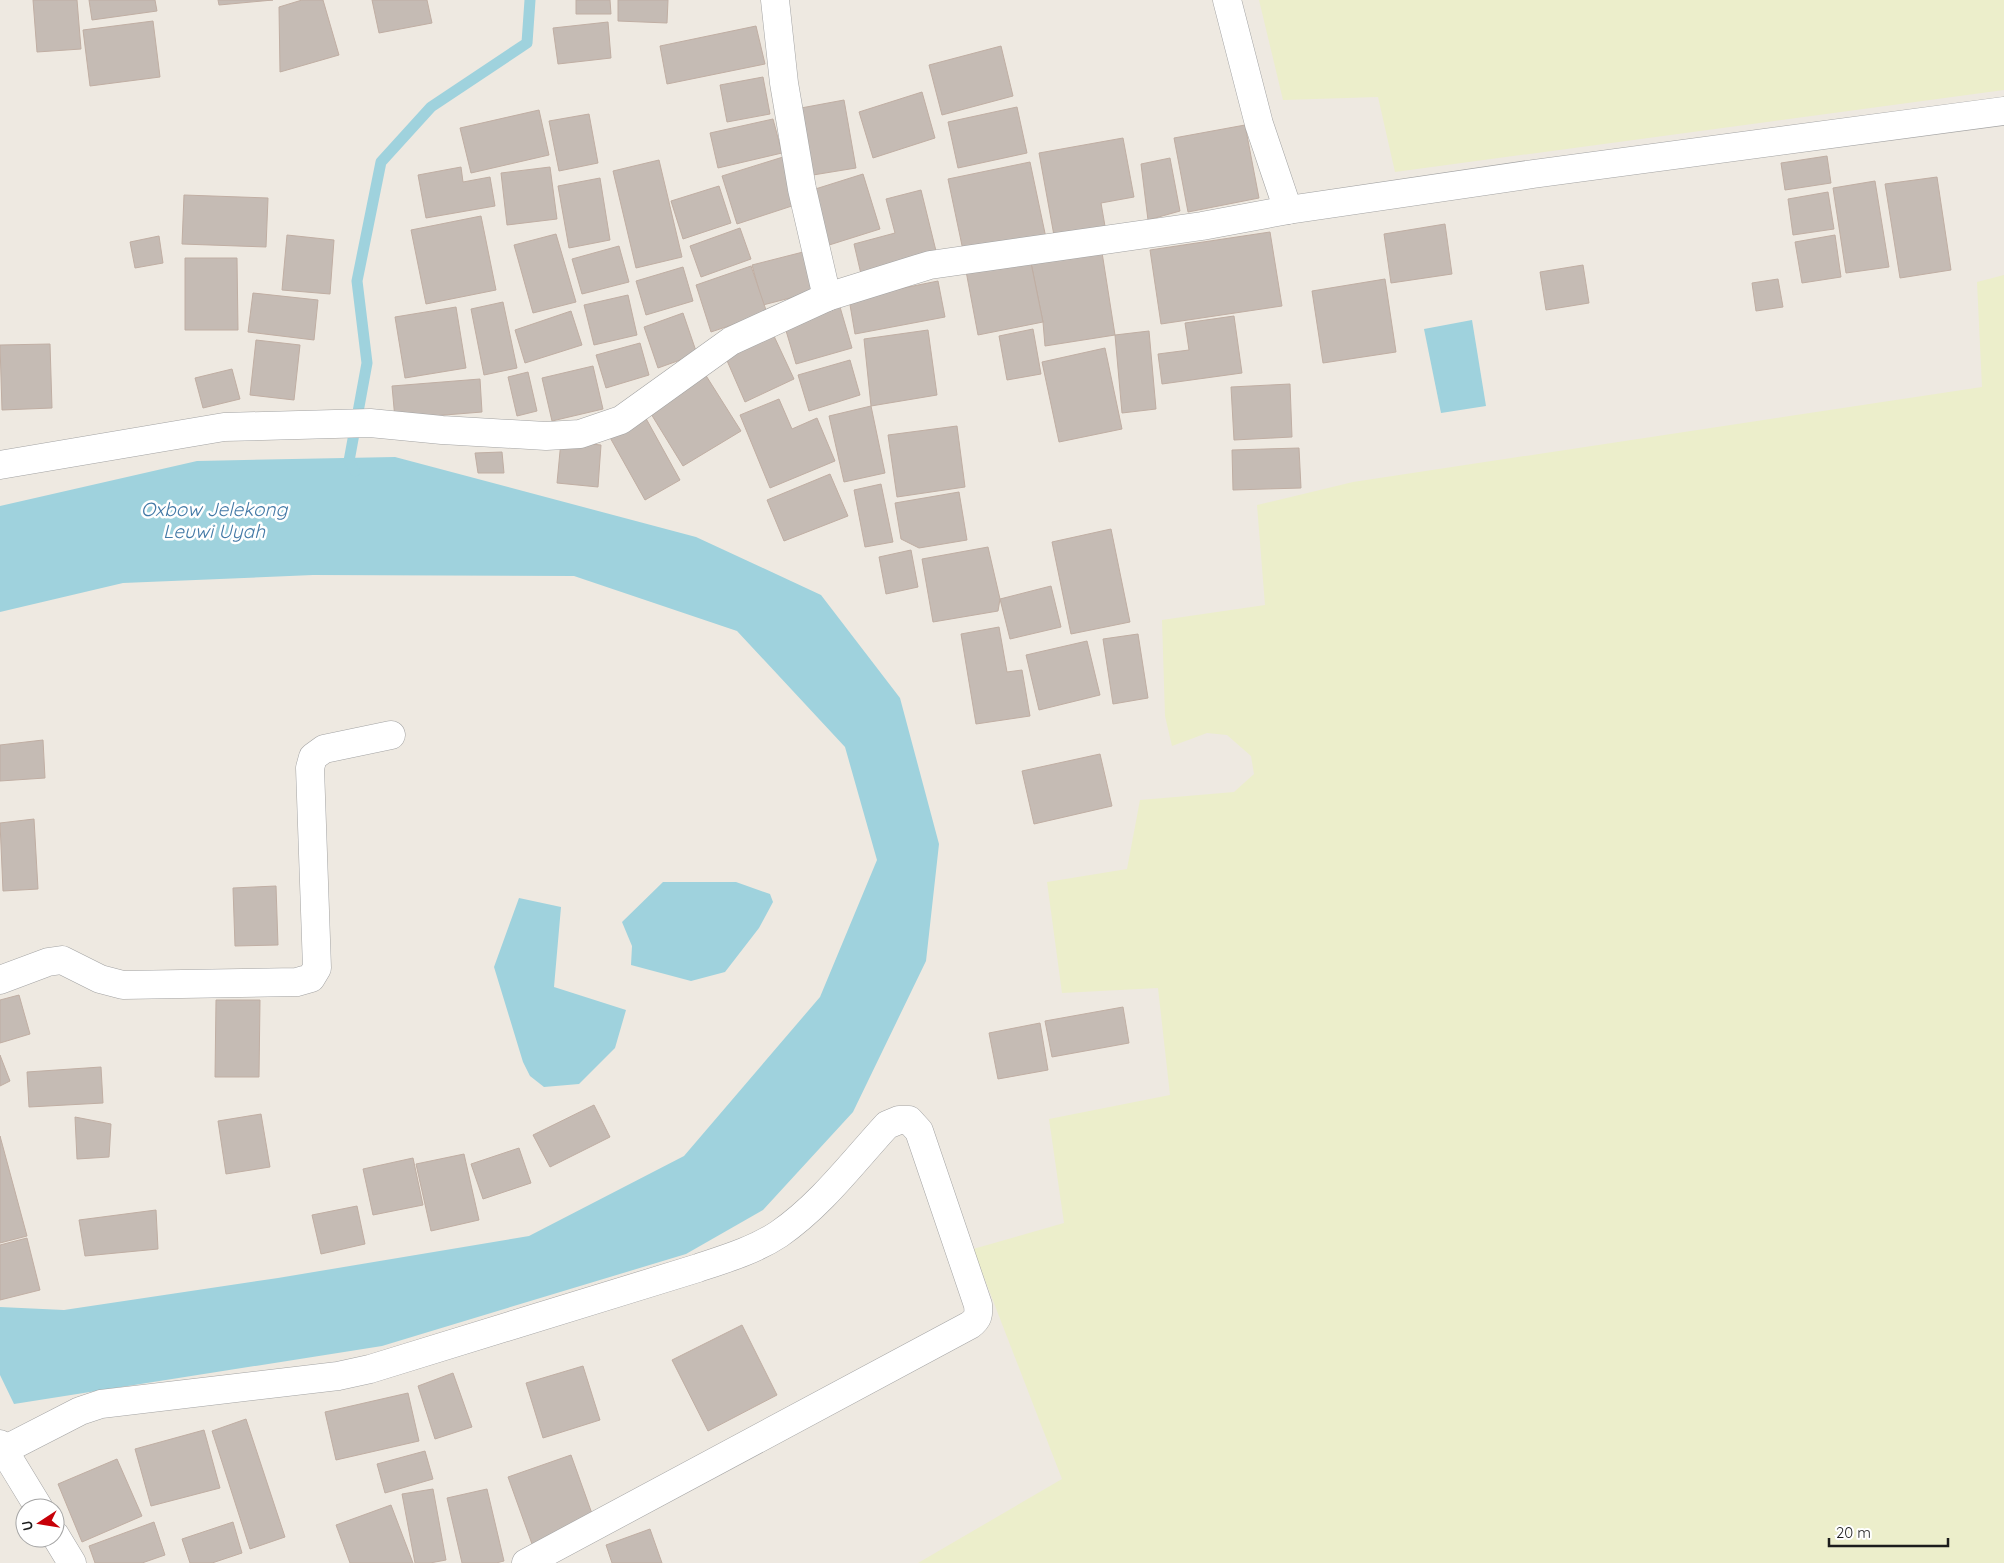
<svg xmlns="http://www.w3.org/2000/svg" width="2004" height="1563" font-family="Quicksand,sans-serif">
<rect width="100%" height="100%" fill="#eee9e1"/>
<g fill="#eceecb">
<path d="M 1259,0 L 2004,0 L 2004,90 L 1395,172 L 1378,97 L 1283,100 Z"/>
<path d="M 2004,275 L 2004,1563 L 918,1563 L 1062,1479 L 973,1249 L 1064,1223 L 1049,1119 L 1170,1095 L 1158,988 L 1062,993 L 1047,882 L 1127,869 L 1140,800 L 1234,792 L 1254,774 L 1251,756 L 1227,735 L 1207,733 L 1172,746 L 1165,716 L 1162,620 L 1265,605 L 1257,505 L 1353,482 L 1982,387 L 1977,282 Z"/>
</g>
<g fill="#9fd2dd">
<path d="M 1472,320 L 1486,406 L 1441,413 L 1424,329 Z"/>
<path d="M 395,457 L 696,537 L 821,595 L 900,698 L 939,844 L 926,961 L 853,1112 L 763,1210 L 686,1254 L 382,1346 L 14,1404 L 0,1375 L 0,1307 L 64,1310 L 278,1278 L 529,1236 L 684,1156 L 820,997 L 877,860 L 845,747 L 737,631 L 574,576 L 313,575 L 123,583 L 0,612 L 0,506 L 197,461 Z"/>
<path d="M 663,882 L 736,882 L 770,894 L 773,902 L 759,928 L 725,972 L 691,981 L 631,965 L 632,946 L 622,922 Z"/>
<path d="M 519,898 L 561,907 L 554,987 L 626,1010 L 615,1048 L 579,1084 L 544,1087 L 530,1076 L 523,1062 L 494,967 Z"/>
</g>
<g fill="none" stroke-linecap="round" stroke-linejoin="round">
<path stroke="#9fd2dd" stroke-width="11" d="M 355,471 L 349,461 L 367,363 L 357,281 L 381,162 L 431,107 L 527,43 L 530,0"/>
</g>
<g fill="#c5bbb4" stroke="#c0aea3">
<path d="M 33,0 L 77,0 L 81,49 L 37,52 Z"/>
<path d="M 89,0 L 155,0 L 157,11 L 92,20 Z"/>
<path d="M 218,0 L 273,0 L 219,5 Z"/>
<path d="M 302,0 L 323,0 L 339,55 L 280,72 L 279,7 Z"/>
<path d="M 372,0 L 427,0 L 432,23 L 379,33 Z"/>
<path d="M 576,0 L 610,0 L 611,14 L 576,14 Z"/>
<path d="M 618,0 L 668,0 L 667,23 L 618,21 Z"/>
<path d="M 153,21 L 160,77 L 90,86 L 83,30 Z"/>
<path d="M 608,22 L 611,58 L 558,64 L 553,28 Z"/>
<path d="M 756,26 L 765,64 L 667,84 L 660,46 Z"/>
<path d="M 1001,46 L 1013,96 L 942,115 L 929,65 Z"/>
<path d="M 763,77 L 770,114 L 727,122 L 720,85 Z"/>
<path d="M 922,92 L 935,138 L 873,158 L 859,112 Z"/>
<path d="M 844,100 L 856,168 L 813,175 L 801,108 Z"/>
<path d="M 1017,107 L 1027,153 L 958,168 L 948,122 Z"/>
<path d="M 539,110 L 549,155 L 471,173 L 460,128 Z"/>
<path d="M 589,114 L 598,163 L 559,171 L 549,121 Z"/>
<path d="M 773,119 L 782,153 L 718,168 L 710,133 Z"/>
<path d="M 1245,125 L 1259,198 L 1188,212 L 1174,138 Z"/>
<path d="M 1123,138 L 1134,197 L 1101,203 L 1106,232 L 1055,241 L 1039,153 Z"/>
<path d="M 1827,156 L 1831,183 L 1785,190 L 1781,163 Z"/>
<path d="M 783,157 L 798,204 L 737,224 L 722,176 Z"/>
<path d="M 1170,158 L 1180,211 L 1148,220 L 1141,164 Z"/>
<path d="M 659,160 L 682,257 L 636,268 L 613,171 Z"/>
<path d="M 1030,162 L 1046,238 L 964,255 L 948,179 Z"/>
<path d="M 461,167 L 463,182 L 490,177 L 495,206 L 426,218 L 418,175 Z"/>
<path d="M 550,167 L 557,219 L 507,225 L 501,173 Z"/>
<path d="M 863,174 L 880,229 L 826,246 L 809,191 Z"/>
<path d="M 1937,177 L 1951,270 L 1900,278 L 1885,184 Z"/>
<path d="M 600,178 L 610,240 L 569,248 L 558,186 Z"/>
<path d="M 1875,181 L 1889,267 L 1846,273 L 1833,188 Z"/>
<path d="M 719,186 L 731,223 L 683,239 L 671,201 Z"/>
<path d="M 921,190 L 937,255 L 861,274 L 854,244 L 895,233 L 886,199 Z"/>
<path d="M 1828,192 L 1834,229 L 1793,235 L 1788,199 Z"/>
<path d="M 184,195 L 268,198 L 266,247 L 182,244 Z"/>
<path d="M 481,216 L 496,290 L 426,304 L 411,230 Z"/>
<path d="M 1445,224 L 1452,274 L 1391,283 L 1384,234 Z"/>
<path d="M 740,228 L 751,259 L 701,277 L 690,246 Z"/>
<path d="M 1270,232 L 1282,306 L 1161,324 L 1150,250 Z"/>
<path d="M 556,234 L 576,302 L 533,313 L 514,245 Z"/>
<path d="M 287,235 L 334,240 L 330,294 L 282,290 Z"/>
<path d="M 1835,235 L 1841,277 L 1802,283 L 1795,242 Z"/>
<path d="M 159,236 L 163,263 L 135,268 L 130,242 Z"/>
<path d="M 619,246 L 629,282 L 582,294 L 572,259 Z"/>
<path d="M 1101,246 L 1115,335 L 1045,346 L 1043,322 L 1030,258 Z"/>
<path d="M 807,251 L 817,291 L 763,305 L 752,265 Z"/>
<path d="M 185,258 L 237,258 L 238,330 L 185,330 Z"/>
<path d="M 1030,258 L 1043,322 L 978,335 L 966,271 Z"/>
<path d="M 1583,265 L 1589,303 L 1546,310 L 1540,272 Z"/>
<path d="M 751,266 L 767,313 L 711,332 L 696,285 Z"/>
<path d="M 683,267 L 693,301 L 646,315 L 636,281 Z"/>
<path d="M 1385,279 L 1396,352 L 1323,363 L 1312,291 Z"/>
<path d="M 1778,279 L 1783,307 L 1756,311 L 1752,283 Z"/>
<path d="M 938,281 L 945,317 L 855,334 L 849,299 Z"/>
<path d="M 253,293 L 318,300 L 314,340 L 248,332 Z"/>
<path d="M 628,295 L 637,335 L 594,345 L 584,305 Z"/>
<path d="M 503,302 L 517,368 L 484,375 L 471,309 Z"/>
<path d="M 456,307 L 466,368 L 405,378 L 395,317 Z"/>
<path d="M 840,307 L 852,348 L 796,364 L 784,324 Z"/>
<path d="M 571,311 L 582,345 L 525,363 L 515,330 Z"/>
<path d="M 683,313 L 697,354 L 658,368 L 644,327 Z"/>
<path d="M 1234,316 L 1242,373 L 1162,384 L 1158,354 L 1189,350 L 1185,323 Z"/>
<path d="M 1033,329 L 1041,374 L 1007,380 L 999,336 Z"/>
<path d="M 928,330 L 937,395 L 871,406 L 864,339 Z"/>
<path d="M 1149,331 L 1156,409 L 1122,413 L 1115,335 Z"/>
<path d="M 773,334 L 794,379 L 745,402 L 725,356 Z"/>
<path d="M 256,340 L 300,345 L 294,400 L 250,395 Z"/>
<path d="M 640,343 L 649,375 L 606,388 L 596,355 Z"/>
<path d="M 50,344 L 52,408 L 2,410 L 0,345 Z"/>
<path d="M 1105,348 L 1122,429 L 1059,442 L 1042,362 Z"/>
<path d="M 850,360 L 860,395 L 809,411 L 798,375 Z"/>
<path d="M 593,366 L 603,409 L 552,421 L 542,378 Z"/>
<path d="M 232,369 L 240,399 L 203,408 L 195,378 Z"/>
<path d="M 528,372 L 537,411 L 517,416 L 508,377 Z"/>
<path d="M 705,374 L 741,431 L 683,466 L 648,409 Z"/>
<path d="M 480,379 L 482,412 L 395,419 L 392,386 Z"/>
<path d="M 1290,384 L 1292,437 L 1234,440 L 1231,387 Z"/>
<path d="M 779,399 L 792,429 L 817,418 L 835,461 L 770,488 L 740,415 Z"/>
<path d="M 871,406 L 885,473 L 844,482 L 829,416 Z"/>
<path d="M 643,413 L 680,480 L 645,500 L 608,434 Z"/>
<path d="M 957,426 L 965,487 L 897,497 L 888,435 Z"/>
<path d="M 561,441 L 601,445 L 598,487 L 557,483 Z"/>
<path d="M 1299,448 L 1301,488 L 1233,490 L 1232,450 Z"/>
<path d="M 502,452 L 504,473 L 478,473 L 475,453 Z"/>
<path d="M 830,474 L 848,516 L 784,541 L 767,500 Z"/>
<path d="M 881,484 L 893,542 L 865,547 L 854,490 Z"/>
<path d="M 959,492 L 967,540 L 919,548 L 901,539 L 895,503 Z"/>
<path d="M 1111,529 L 1130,622 L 1071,634 L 1052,542 Z"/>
<path d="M 988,547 L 1000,599 L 998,611 L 933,622 L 922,559 Z"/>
<path d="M 911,550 L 918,587 L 886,594 L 879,557 Z"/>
<path d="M 1051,586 L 1061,627 L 1010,639 L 1000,599 Z"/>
<path d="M 999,627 L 1007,672 L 1022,670 L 1030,716 L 976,724 L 961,634 Z"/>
<path d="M 1138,634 L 1148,698 L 1113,704 L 1103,639 Z"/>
<path d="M 1087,641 L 1100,695 L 1039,710 L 1026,655 Z"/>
<path d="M 43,740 L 45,778 L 0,781 L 0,745 Z"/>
<path d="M 1100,754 L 1112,806 L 1034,824 L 1022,771 Z"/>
<path d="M 34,819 L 38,889 L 3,891 L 0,823 Z"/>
<path d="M 276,886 L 278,945 L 235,946 L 233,888 Z"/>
<path d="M 19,995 L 30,1034 L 0,1043 L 0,1000 Z"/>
<path d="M 216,1000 L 260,1000 L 259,1077 L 215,1077 Z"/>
<path d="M 1123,1007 L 1129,1043 L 1052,1057 L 1045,1021 Z"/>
<path d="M 1040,1023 L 1048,1070 L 998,1079 L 989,1033 Z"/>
<path d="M 0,1055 L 10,1081 L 0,1086 Z"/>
<path d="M 101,1067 L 103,1103 L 29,1107 L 27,1072 Z"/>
<path d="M 594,1105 L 610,1137 L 550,1167 L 533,1135 Z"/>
<path d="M 261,1114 L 270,1167 L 226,1174 L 218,1121 Z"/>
<path d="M 75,1117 L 111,1124 L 109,1157 L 77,1159 Z"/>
<path d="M 0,1136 L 27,1236 L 0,1243 Z"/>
<path d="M 519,1148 L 531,1183 L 483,1199 L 471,1164 Z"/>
<path d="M 464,1154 L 479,1220 L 431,1231 L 416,1164 Z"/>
<path d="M 413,1158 L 423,1205 L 373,1215 L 363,1169 Z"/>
<path d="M 357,1206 L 365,1244 L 321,1254 L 312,1215 Z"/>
<path d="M 156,1210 L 158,1249 L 85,1256 L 79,1220 Z"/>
<path d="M 27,1238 L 40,1290 L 0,1300 L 0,1245 Z"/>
<path d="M 742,1325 L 777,1395 L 708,1431 L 672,1360 Z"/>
<path d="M 583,1366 L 600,1420 L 543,1438 L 526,1383 Z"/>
<path d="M 453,1373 L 472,1427 L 435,1439 L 418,1386 Z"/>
<path d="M 408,1393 L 419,1441 L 336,1460 L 325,1412 Z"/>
<path d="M 246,1419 L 285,1537 L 250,1549 L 212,1431 Z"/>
<path d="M 204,1430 L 220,1488 L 151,1506 L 135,1449 Z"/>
<path d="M 425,1451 L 433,1479 L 385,1493 L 377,1464 Z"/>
<path d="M 571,1455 L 595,1522 L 532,1544 L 508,1477 Z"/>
<path d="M 117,1459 L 142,1516 L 82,1542 L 58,1484 Z"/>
<path d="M 433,1489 L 446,1560 L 430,1563 L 415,1563 L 402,1494 Z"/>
<path d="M 487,1489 L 504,1561 L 496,1563 L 462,1563 L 447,1498 Z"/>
<path d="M 391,1505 L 413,1563 L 350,1563 L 336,1525 Z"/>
<path d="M 154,1522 L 165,1555 L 142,1563 L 95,1563 L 89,1546 Z"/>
<path d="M 233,1522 L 242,1553 L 212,1563 L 190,1563 L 182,1539 Z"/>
<path d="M 650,1529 L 662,1563 L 612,1563 L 606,1545 Z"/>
</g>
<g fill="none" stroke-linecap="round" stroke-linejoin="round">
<defs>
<g id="street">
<path d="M 775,0 L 784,83 L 802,189 L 827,297"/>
<path d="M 1227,0 L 1259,124 L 1288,210"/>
<path d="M 0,465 L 224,427 L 370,423 L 442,430 L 546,436 L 580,434 L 621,420 L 731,341 L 827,297 L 930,265 L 1202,226 L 1288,210 L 1533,174 L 2004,111"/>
<path d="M 0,980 L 48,962 L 62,960 L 100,979 L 123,985 L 297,982 L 311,978 L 317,968 L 310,768 L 313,757 L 324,749 L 391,735"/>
<path d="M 0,1444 L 39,1508"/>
<path d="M 4,1450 L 80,1411 L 101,1404 L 338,1376 L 370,1369 L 698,1268 C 725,1259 755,1250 779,1234 C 821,1205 853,1162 887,1125 L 899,1120 L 909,1120 L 919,1131 L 978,1305 C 979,1315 978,1319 970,1325 L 526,1563"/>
<path d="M 55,1535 L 72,1563"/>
</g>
</defs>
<use href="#street" stroke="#a3a3a3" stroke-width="29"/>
<use href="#street" stroke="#fff" stroke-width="28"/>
</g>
<g text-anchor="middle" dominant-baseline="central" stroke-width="5" stroke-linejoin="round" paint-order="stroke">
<g font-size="19" font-style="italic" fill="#4379a6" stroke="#fff">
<text x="214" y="509">Oxbow Jelekong<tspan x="214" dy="22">Leuwi Uyah</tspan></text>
</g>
</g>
<g transform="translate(40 1523) rotate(258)"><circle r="24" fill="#ffffff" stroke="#a4a4a4"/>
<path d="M0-4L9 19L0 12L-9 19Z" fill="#c70008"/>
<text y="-8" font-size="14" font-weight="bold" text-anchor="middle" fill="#1c1c1c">U</text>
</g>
<path d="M1829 1538v8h119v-8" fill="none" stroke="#1c1c1c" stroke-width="2.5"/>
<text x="1836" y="1538" font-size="15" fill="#1c1c1c" stroke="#ffffff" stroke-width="4" paint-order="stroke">20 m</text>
</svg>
